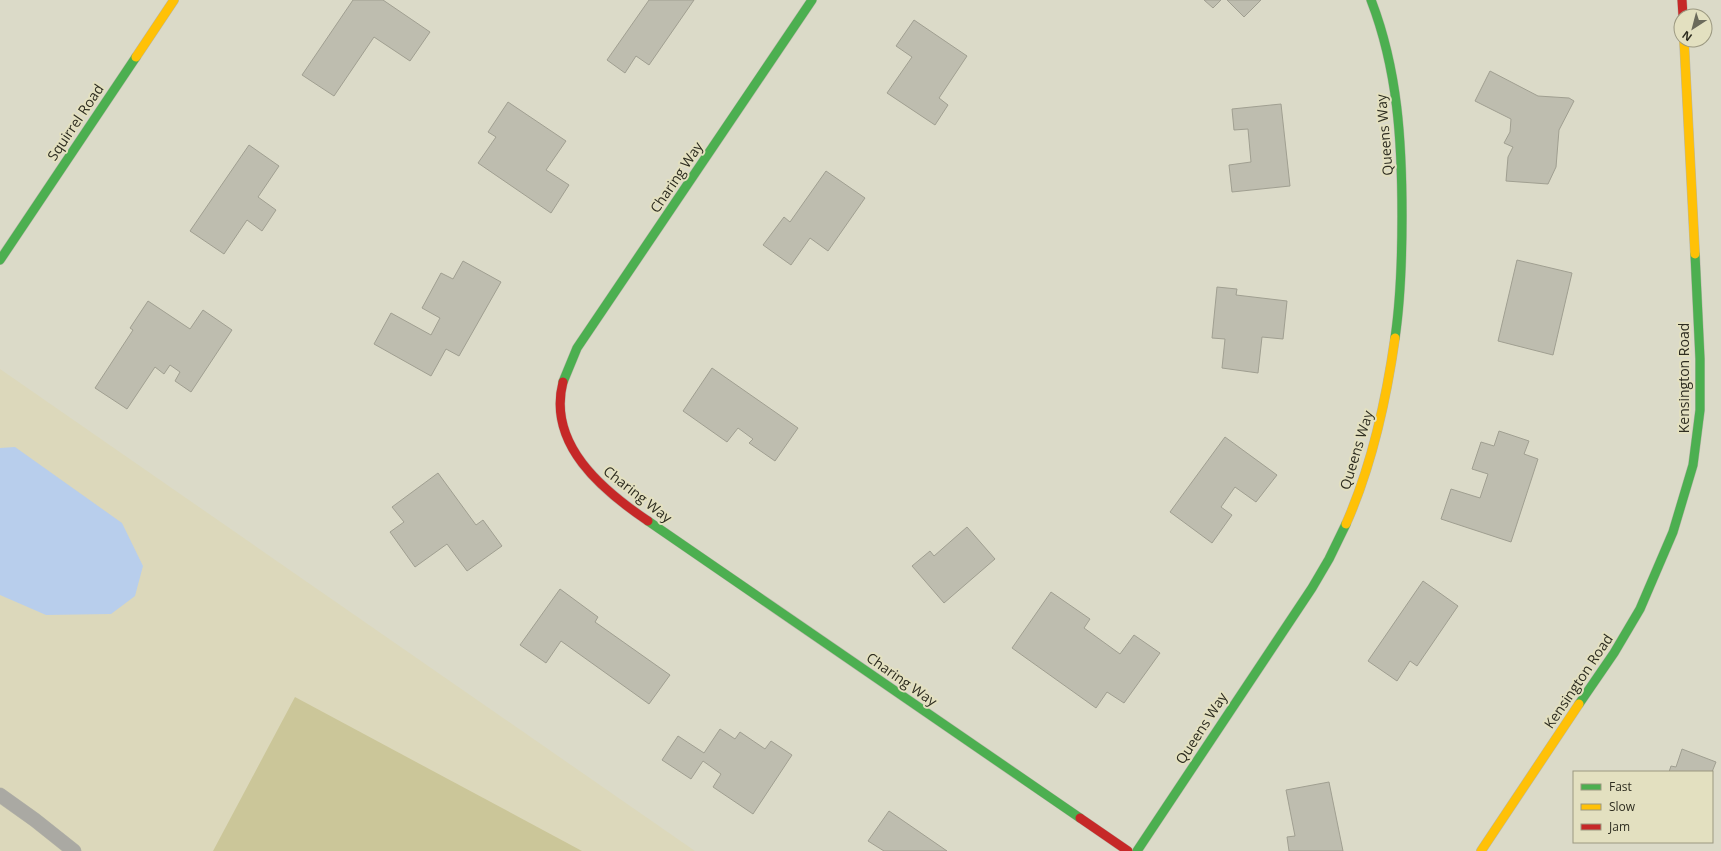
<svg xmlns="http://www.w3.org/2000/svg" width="1721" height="851" font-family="'Open Sans',sans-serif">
<rect width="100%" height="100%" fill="#dbdac8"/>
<path fill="#dcd8bb" d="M 0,369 L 695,851 L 0,851 Z"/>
<path fill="#cbc699" d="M 295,697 L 582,851 L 213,851 Z"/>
<path fill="#b8ceec" d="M 15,447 L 122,523 L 143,566 L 135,596 L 111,614 L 46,615 L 0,595 L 0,448 Z"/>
<g fill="#bebdaf" stroke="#a09f91">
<path d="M 353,0 L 383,0 L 430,32 L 410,61 L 374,37 L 334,96 L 302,75 Z"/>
<path d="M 649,0 L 694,0 L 649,65 L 636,56 L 625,73 L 607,60 Z"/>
<path d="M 1204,0 L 1221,0 L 1213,8 Z"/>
<path d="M 1227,0 L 1261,0 L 1244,17 Z"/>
<path d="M 914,20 L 967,56 L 939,98 L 948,105 L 935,125 L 887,93 L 912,57 L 896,46 Z"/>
<path d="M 1490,71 L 1538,96 L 1569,98 L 1574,101 L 1559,130 L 1556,167 L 1548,184 L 1506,181 L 1508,157 L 1513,147 L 1504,143 L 1510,132 L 1511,119 L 1475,101 Z"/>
<path d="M 508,102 L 566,141 L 546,170 L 569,185 L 551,213 L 478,163 L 496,137 L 488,132 Z"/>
<path d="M 1281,104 L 1290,186 L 1232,192 L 1229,165 L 1251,162 L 1248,129 L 1234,130 L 1232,109 Z"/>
<path d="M 249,145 L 279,166 L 258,197 L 276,210 L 262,231 L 247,220 L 224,254 L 190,231 Z"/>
<path d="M 826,171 L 865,198 L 828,251 L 810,238 L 791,265 L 763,245 L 784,217 L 790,222 Z"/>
<path d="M 1517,260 L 1572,273 L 1553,355 L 1498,341 Z"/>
<path d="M 463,261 L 501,282 L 459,356 L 446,349 L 431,376 L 374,344 L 391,313 L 431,335 L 440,318 L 422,308 L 441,273 L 453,279 Z"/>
<path d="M 1217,287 L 1237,289 L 1236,295 L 1287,301 L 1283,339 L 1262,337 L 1258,373 L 1222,368 L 1225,339 L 1212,338 Z"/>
<path d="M 148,301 L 190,329 L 203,310 L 232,330 L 191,392 L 175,381 L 180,372 L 170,365 L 164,374 L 155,367 L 127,409 L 95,388 L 133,330 L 130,328 Z"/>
<path d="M 712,368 L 798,428 L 775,461 L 749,443 L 753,439 L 738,428 L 727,442 L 683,411 Z"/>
<path d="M 1499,431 L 1529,441 L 1524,454 L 1538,459 L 1511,542 L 1441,519 L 1451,489 L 1480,498 L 1488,474 L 1472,469 L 1481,442 L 1494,446 Z"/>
<path d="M 1225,437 L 1277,475 L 1256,502 L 1235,487 L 1221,507 L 1232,515 L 1212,543 L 1170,512 Z"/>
<path d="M 438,473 L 476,525 L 483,520 L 502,546 L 467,571 L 447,544 L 415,567 L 390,532 L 404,522 L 392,507 Z"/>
<path d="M 967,527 L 995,559 L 944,603 L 912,566 L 930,551 L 934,556 Z"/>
<path d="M 1423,581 L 1458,606 L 1417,666 L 1410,661 L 1397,681 L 1368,661 Z"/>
<path d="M 560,589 L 598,617 L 595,622 L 670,675 L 649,704 L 561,641 L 546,663 L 520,645 Z"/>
<path d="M 1051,592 L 1090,619 L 1084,628 L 1120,654 L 1134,635 L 1160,653 L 1124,703 L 1107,692 L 1096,708 L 1012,648 Z"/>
<path d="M 720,729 L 735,739 L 740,732 L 765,749 L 771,741 L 792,755 L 753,814 L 713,787 L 721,774 L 703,761 L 691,779 L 662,760 L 678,736 L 704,753 Z"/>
<path d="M 1682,749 L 1716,762 L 1712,772 L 1669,772 L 1671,766 L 1676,767 Z"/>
<path d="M 1329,782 L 1343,851 L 1289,851 L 1287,837 L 1295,836 L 1286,790 Z"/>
<path d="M 889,811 L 947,851 L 884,851 L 868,841 Z"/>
</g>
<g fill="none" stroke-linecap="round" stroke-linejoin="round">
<defs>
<path id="lane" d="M 0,795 L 35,820 L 74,851"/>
<g id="fast">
<path d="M 1371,0 C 1398,70 1402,142 1402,216 C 1402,256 1401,297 1395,338"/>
<path d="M 0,260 L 136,57"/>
<path d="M 563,382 L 577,348 L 812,0"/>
<path d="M 648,521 L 1080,818"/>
<path d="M 1579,704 L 1614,653 L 1640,609 L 1673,532 L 1693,465 L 1700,410 L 1700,359 L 1695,254"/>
<path d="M 1137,851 L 1312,588 L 1329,559 L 1346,524"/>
</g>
<g id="slow">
<path d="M 1684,40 L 1695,254"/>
<path d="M 136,57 L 174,0"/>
<path d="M 1346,524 C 1372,465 1386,402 1395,338"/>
<path d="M 1481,851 L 1579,704"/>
</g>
<g id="jam">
<path d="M 1682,0 L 1683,16"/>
<path d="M 563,382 C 547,444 602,490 648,521"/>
<path d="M 1080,818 L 1128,851"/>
</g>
</defs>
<use href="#lane" stroke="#b7b6a8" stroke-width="15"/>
<use href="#fast" stroke="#b7b6a8" stroke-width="10"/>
<use href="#slow" stroke="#b7b6a8" stroke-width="10"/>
<use href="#jam" stroke="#b7b6a8" stroke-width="10"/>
<use href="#lane" stroke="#aaa9a3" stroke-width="14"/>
<use href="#fast" stroke="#4caf50" stroke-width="9"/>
<use href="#slow" stroke="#ffc107" stroke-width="9"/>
<use href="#jam" stroke="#c62828" stroke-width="9"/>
</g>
<g text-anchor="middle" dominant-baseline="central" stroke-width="4" stroke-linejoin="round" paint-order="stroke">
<g font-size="14" fill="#2e2d20" stroke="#e3e0c0">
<text transform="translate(75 122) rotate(-56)">Squirrel Road</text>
<text transform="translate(1384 135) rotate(-95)">Queens Way</text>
<text transform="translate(676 177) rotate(-56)">Charing Way</text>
<text transform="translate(1683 378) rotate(-90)">Kensington Road</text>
<text transform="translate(1356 450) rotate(-73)">Queens Way</text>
<text transform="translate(638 494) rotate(38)">Charing Way</text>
<text transform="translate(902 679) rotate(35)">Charing Way</text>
<text transform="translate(1578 681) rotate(-56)">Kensington Road</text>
<text transform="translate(1201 728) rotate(-57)">Queens Way</text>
</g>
</g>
<rect x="1573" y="771" width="140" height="72" fill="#e3e0c0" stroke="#9b9880"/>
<rect x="1581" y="784" width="20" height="6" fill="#4caf50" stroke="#9b9880"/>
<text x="1609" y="791" font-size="12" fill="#2e2d20">Fast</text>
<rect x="1581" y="804" width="20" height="6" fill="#ffc107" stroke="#9b9880"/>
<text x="1609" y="811" font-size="12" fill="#2e2d20">Slow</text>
<rect x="1581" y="824" width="20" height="6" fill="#c62828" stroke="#9b9880"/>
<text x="1609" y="831" font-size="12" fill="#2e2d20">Jam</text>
<g transform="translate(1693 28) rotate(216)"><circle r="19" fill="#e3e0c0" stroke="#9b9880"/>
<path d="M0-3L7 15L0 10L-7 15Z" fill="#6b6a5b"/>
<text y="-6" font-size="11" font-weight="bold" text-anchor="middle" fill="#2e2d20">N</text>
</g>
</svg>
